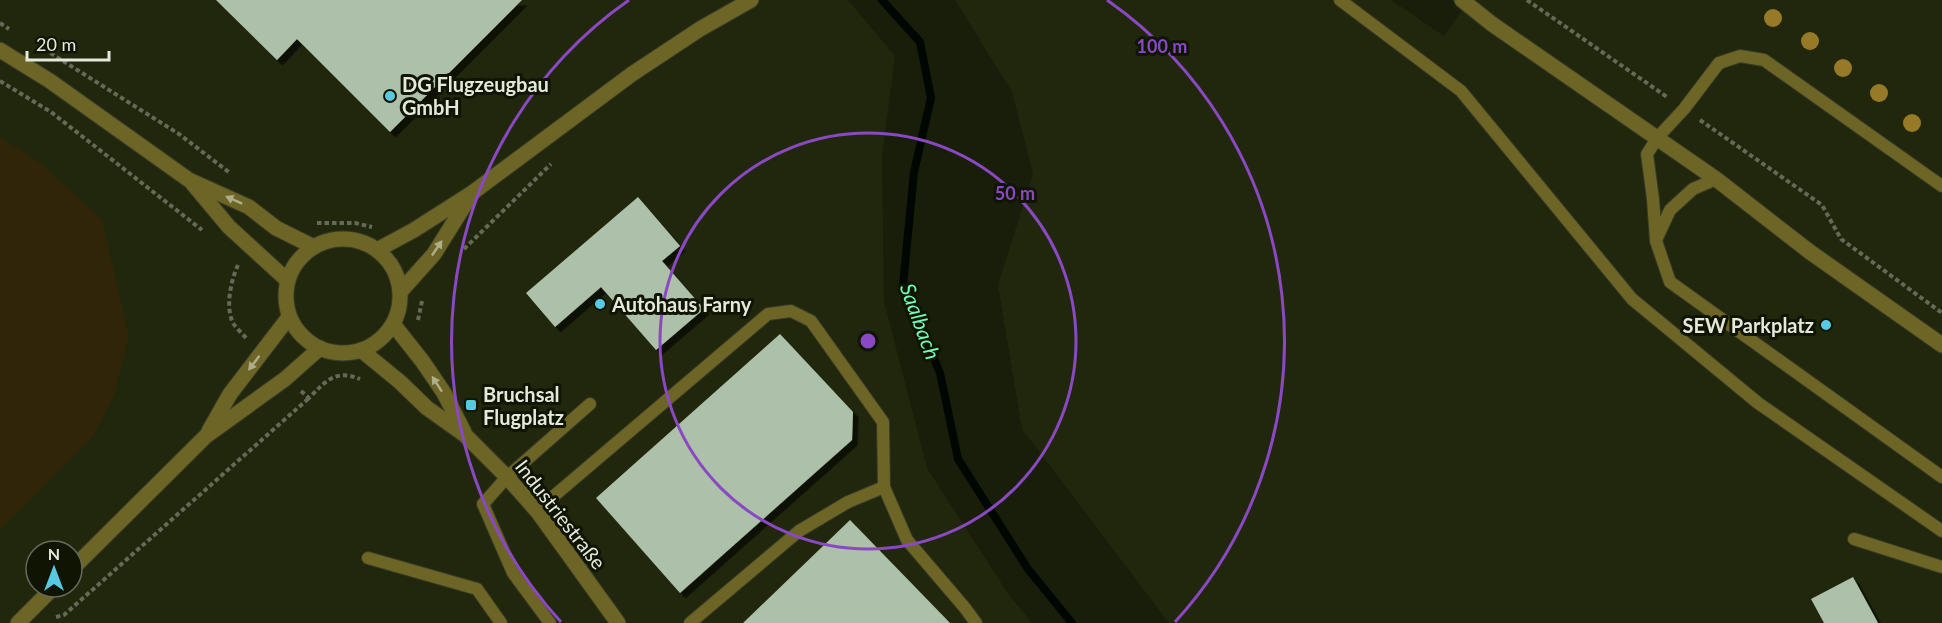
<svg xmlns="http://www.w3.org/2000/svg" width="1942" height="623" font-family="Lato,sans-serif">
<defs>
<filter id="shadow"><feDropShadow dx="5.5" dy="5.5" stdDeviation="0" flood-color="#0009"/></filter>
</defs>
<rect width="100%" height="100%" fill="#191e0a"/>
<g fill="#20270c" fill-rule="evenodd">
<path d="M 0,0 L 848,0 L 895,56 L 882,157 L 884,301 L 927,468 L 1007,592 L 1032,623 L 0,623 ZM 36,551 L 72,551 L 72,587 L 36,587 Z"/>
<path d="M 955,0 L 1391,0 L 1444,36 L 1469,0 L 1942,0 L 1942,623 L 1169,623 L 1022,429 L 998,285 L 1033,174 L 1012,92 Z"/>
</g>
<path fill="#312509" d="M 0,137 L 40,163 L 102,220 L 129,336 L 114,395 L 93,436 L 0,530 Z"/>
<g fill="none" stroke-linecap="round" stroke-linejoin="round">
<path stroke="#000703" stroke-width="8" d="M 882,0 L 920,42 L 931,98 L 914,172 L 903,285 L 940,373 L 958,459 L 1028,569 L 1072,623"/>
</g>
<g fill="#adc0aa" filter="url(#shadow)">
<path d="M 216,0 L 522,0 L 390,132 L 297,39 L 277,60 Z"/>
<path d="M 638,197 L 680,246 L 662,261 L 704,309 L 656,350 L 601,287 L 555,327 L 526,293 Z"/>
<path d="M 780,334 L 853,412 L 852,440 L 680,593 L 596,498 Z"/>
<path d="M 850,520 L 950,623 L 743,623 Z"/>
<path d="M 1853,577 L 1878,623 L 1824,623 L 1811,599 Z"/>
</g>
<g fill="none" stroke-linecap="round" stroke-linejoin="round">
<defs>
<g id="service">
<path d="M 1340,0 L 1461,91 L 1632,299 L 1758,403 L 1942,531"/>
<path d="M 1942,186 L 1764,60 L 1740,56 L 1719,63 L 1684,109 L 1658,137 L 1647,154 L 1653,199 L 1656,241 L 1670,282 L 1942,477"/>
<path d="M 1656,240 L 1670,210 L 1693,189 L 1716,179"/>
<path d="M 538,512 L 555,495 L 768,314 L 791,311 L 811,321 L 883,422 L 884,487"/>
<path d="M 1854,539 L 1942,567"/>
<path d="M 368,558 L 477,589 L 501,623"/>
<path d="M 550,623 L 513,573 L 483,504 L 507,477 L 590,404"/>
<path d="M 690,623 L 799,531 L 848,502 L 884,487 L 907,540 L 965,608 L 976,623"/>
</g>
<g id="minor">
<path d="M 1462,0 L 1492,24 L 1716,179 L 1810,252 L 1942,345"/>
<path d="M 0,50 L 50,81 L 189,180 L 249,207 L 276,228 L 314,247"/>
<path d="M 193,184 L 229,227 L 287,280"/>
<circle cx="343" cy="296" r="57"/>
<path d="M 377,250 L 414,230 L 472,193 L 632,74 L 700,29 L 751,0"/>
<path d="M 400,292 L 434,254 L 469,198"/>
<path d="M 393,324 L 423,362 L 444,393 L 464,432"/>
<path d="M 361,350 L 400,382 L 427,408 L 465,435 L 507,477 L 538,512 L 618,623"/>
<path d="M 209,431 L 230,394 L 289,317"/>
<path d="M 72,569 L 206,436 L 285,379 L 320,348"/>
<path d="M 18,623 L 54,587"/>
</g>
</defs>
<use href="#service" stroke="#363a27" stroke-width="14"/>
<use href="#minor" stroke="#363a27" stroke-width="17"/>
<g stroke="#656a58" stroke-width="4" stroke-dasharray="4.5 3" stroke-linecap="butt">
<path d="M 1527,0 L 1667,97"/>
<path d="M 0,23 L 9,29"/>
<path d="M 44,49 L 179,134 L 230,173"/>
<path d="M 0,81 L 51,112 L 202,230"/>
<path d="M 1700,120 L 1822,205 L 1841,239 L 1942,313"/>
<path d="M 317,223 L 355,223 L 372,227"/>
<path d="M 464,249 L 551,164"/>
<path d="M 238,265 C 231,280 225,307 233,323 C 236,328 242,333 246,338"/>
<path d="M 418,320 L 422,301"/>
<path d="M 301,391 L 309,398 C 326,381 335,369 360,379"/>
<path d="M 56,617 L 64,615 L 309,398"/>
</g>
<use href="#service" stroke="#6c6526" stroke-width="12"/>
<use href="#minor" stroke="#6c6526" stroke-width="15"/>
</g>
<g fill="#977a27">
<circle cx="1773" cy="18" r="9"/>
<circle cx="1810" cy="41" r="9"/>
<circle cx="1843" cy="68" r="9"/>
<circle cx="1879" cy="93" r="9"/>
<circle cx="1912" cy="123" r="9"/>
</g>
<defs><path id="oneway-solid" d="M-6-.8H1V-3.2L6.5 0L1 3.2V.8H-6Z" transform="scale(1.5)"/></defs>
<g fill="#afae8a">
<use href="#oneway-solid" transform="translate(234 200) rotate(-156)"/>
<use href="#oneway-solid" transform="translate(437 248) rotate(-56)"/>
<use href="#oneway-solid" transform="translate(254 363) rotate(127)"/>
<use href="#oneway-solid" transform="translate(437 384) rotate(-123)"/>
</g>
<g fill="none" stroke="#8b48c3" stroke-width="3">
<circle cx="868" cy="341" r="208"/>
<path d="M561 622A416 416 0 0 1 629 0M1107 0A416 416 0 0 1 1175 622"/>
</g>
<g fill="#57c9e3" stroke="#101503" stroke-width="2">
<circle cx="390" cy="96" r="6"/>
<circle cx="600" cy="304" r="6"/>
<circle cx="1826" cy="325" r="6"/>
<rect x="465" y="399" width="12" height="12" rx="3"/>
</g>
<g text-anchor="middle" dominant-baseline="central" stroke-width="6" stroke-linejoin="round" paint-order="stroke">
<g font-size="20" font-weight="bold" fill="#e5e9dc" stroke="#101503" text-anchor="start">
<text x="402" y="84">DG Flugzeugbau<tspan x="402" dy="23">GmbH</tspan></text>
<text x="612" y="304">Autohaus Farny</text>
<text x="1814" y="325" text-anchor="end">SEW Parkplatz</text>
<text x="483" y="394">Bruchsal<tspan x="483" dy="23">Flugplatz</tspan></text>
</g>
<g font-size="20" fill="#e5e9dc" stroke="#101503">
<text transform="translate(561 514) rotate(52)">Industriestraße</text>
</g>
<g font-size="21" font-style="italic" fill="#71fdb8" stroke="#101503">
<text transform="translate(921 321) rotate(70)">Saalbach</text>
</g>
</g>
<circle cx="868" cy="341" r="9" fill="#8b48c3" stroke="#101503" stroke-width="3"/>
<g font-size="18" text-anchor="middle" font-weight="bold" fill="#8b48c3" stroke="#101503" stroke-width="6" stroke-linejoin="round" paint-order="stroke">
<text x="1162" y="53">100 m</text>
<text x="1015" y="200">50 m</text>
</g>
<g transform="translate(54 569)"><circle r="28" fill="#101503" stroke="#656a5a" stroke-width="1.5"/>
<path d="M0-4.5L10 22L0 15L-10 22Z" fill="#57c9e3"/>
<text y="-9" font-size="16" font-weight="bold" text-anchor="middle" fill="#e5e9dc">N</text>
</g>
<path d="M27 51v9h82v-9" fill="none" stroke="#e5e9dc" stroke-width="3"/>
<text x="36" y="51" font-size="18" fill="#e5e9dc" stroke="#101503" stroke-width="4.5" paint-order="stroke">20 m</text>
</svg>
